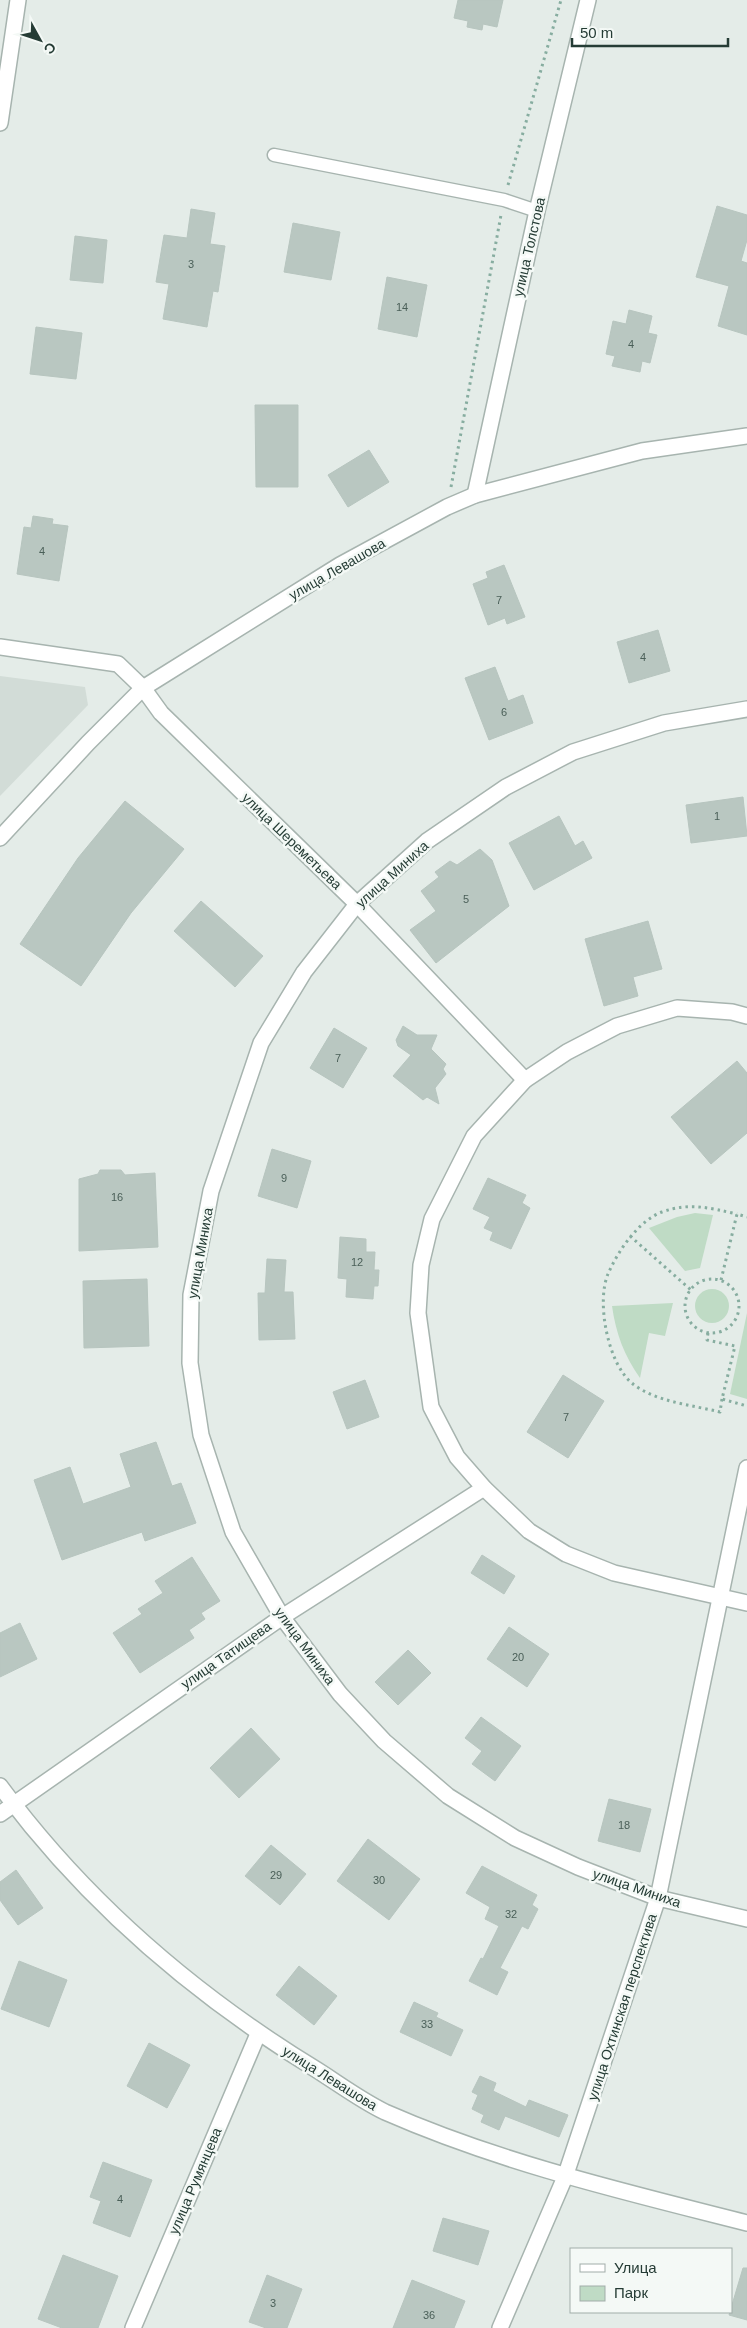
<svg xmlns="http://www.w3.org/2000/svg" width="747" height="2328" font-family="Arial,sans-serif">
<rect width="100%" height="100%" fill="#e4ece8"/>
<path fill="#d2dcd7" d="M 0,676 L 85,687 L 88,705 L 0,796 Z"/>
<g fill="#bfdbc5">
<path d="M 695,1213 L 713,1215 L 700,1268 L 685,1271 L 649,1228 L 677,1217 Z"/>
<circle cx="712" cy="1306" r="17"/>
<path d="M 673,1303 L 665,1336 L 649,1333 L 640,1378 C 624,1355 616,1334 612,1306 Z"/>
<path d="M 747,1313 L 747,1399 L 730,1394 Z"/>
</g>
<g fill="#b9c7c1" stroke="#b7c5bf">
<path d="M 458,0 L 503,0 L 497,27 L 483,24 L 482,30 L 467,27 L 468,21 L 454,18 Z"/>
<path d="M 717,206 L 747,215 L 747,240 L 741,261 L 747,263 L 747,335 L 718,326 L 729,286 L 696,277 Z"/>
<path d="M 191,209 L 215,213 L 210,244 L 225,246 L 218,292 L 213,291 L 207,327 L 163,319 L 169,284 L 156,282 L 164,235 L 187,238 Z"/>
<path d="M 293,223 L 340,232 L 331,280 L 284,272 Z"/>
<path d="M 75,236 L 107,240 L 103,283 L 70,280 Z"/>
<path d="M 387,277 L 427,285 L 417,337 L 378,329 Z"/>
<path d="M 629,310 L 652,316 L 648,333 L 657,335 L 650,363 L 642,361 L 640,372 L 612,366 L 615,356 L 606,354 L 613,321 L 626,324 Z"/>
<path d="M 36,327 L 82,333 L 76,379 L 30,374 Z"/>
<path d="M 255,405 L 298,405 L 298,487 L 256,487 Z"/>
<path d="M 369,450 L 389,482 L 348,507 L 328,475 Z"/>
<path d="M 33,516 L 53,519 L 52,524 L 68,526 L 59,581 L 17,574 L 24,527 L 31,528 Z"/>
<path d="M 504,565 L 525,617 L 507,624 L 505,618 L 488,625 L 473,584 L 488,578 L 486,572 Z"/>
<path d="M 658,630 L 670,671 L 629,683 L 617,642 Z"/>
<path d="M 495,667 L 508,701 L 523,695 L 533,723 L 489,740 L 465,678 Z"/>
<path d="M 743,797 L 747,836 L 691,843 L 686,805 Z"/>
<path d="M 125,801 L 184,849 L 131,913 L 81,986 L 20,944 L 78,858 Z"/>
<path d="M 559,816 L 575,846 L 583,841 L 592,858 L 534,890 L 509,843 Z"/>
<path d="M 480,849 L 492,860 L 509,906 L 436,963 L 410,930 L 436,911 L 421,891 L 439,877 L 435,872 L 450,861 L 457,865 Z"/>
<path d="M 201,901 L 263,956 L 235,987 L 174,931 Z"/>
<path d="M 648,921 L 662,969 L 633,977 L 638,996 L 604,1006 L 585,939 Z"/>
<path d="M 403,1026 L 417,1035 L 437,1035 L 431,1049 L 446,1064 L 443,1069 L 446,1074 L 435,1088 L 439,1104 L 427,1097 L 423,1100 L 393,1076 L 411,1055 L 398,1046 L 396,1040 Z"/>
<path d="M 334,1028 L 367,1048 L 343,1088 L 310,1068 Z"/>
<path d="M 737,1061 L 747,1073 L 747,1133 L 711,1164 L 671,1117 Z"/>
<path d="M 272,1149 L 311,1161 L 297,1208 L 258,1196 Z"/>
<path d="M 100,1170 L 121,1170 L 125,1175 L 155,1173 L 158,1247 L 79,1251 L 79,1179 L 98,1174 Z"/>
<path d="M 488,1178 L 526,1195 L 522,1203 L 530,1208 L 511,1249 L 490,1240 L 493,1232 L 484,1228 L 490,1217 L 473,1209 Z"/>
<path d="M 340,1237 L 366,1239 L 366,1252 L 375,1252 L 374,1270 L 379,1270 L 378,1286 L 374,1286 L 373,1299 L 346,1297 L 347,1279 L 338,1278 Z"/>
<path d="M 267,1259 L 286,1260 L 284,1292 L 293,1292 L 295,1339 L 259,1340 L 258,1293 L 265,1293 Z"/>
<path d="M 147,1279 L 149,1346 L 84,1348 L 83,1281 Z"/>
<path d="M 563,1375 L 604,1401 L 568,1458 L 527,1432 Z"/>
<path d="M 365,1380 L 379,1417 L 347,1429 L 333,1392 Z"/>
<path d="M 156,1442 L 172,1486 L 181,1483 L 196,1523 L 145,1541 L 142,1532 L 62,1560 L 34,1480 L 70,1467 L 83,1504 L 131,1487 L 120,1454 Z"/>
<path d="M 482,1555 L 515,1576 L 504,1594 L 471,1573 Z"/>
<path d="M 192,1557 L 220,1601 L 201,1613 L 205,1619 L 189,1630 L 194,1638 L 140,1673 L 113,1633 L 142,1614 L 138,1609 L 163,1593 L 155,1581 Z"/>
<path d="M 20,1623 L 37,1659 L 0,1677 L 0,1633 Z"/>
<path d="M 509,1627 L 549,1654 L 527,1687 L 487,1659 Z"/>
<path d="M 408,1650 L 431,1673 L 398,1705 L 375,1682 Z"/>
<path d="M 481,1717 L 521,1746 L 495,1781 L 472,1764 L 482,1751 L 465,1738 Z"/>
<path d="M 251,1728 L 280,1759 L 239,1798 L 210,1768 Z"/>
<path d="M 609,1799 L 651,1809 L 640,1852 L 598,1841 Z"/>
<path d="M 368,1839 L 420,1879 L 389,1920 L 337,1881 Z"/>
<path d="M 271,1845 L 306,1874 L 280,1905 L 245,1876 Z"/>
<path d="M 482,1866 L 537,1895 L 532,1905 L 538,1909 L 528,1929 L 522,1926 L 500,1968 L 508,1972 L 497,1995 L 469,1981 L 481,1958 L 483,1959 L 499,1926 L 485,1919 L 490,1907 L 466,1893 Z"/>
<path d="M 16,1870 L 43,1908 L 18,1925 L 0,1900 L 0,1882 Z"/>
<path d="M 19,1961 L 67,1980 L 49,2027 L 1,2009 Z"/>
<path d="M 299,1966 L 337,1996 L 314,2025 L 276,1995 Z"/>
<path d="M 414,2002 L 438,2013 L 436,2017 L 463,2030 L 451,2056 L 400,2032 Z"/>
<path d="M 149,2043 L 190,2065 L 167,2108 L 127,2086 Z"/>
<path d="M 480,2076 L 496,2083 L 493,2091 L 526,2107 L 529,2100 L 568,2115 L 559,2137 L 505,2116 L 499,2130 L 481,2122 L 484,2115 L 472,2109 L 478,2095 L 472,2092 Z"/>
<path d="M 103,2162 L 152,2180 L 130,2237 L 93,2223 L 101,2201 L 90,2197 Z"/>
<path d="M 443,2218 L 489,2231 L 478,2265 L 433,2251 Z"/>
<path d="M 63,2255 L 118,2276 L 98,2328 L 62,2328 L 38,2319 Z"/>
<path d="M 743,2268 L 747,2268 L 747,2320 L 729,2315 Z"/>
<path d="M 267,2275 L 302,2289 L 287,2328 L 266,2328 L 249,2322 Z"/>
<path d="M 412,2280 L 465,2301 L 454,2328 L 393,2328 Z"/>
</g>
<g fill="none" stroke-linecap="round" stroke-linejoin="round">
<defs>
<path id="lane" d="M 274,155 L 504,200 L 537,211"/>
<g id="street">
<path d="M 0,123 L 18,0"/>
<path d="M 475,495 L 537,211 L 588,0"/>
<path d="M 0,647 L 118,664 L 143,688 L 161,713 L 357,904 L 525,1080"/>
<path d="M 747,709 L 664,723 L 573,752 L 506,787 L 427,841 L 357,904 L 304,972 L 261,1043 L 211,1191 L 191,1295 L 190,1363 L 201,1435 L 233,1532 L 282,1617 L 340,1694 L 384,1741 L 448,1796 L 515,1838 L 578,1867 L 658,1898 L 747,1919"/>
<path d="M 0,838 L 88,743 L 143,688 L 340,565 L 447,507 L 475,495 L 642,451 L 747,436"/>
<path d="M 747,1016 L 732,1012 L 677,1008 L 617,1026 L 567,1052 L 525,1080 L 474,1136 L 432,1219 L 421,1265 L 418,1313 L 431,1407 L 457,1457 L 484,1488 L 529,1531 L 566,1554 L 614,1573 L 747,1603"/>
<path d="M 0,1786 C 85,1901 196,1996 317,2070 C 339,2084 362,2101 385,2112 C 501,2163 625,2192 747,2223"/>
<path d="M 0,1814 L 282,1617 L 484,1488"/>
<path d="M 133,2328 L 258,2034"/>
<path d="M 500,2328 L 565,2177 L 658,1898 L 747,1468"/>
</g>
</defs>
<use href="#lane" stroke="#a7b4af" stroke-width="15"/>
<use href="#street" stroke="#a7b4af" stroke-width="18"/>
<g stroke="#87ada0" stroke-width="3" stroke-dasharray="2.5 4" stroke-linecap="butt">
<path d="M 508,185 L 561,0"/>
<path d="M 451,487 L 501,215"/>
<path d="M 630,1236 L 691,1290"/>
<circle cx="712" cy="1306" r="27"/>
<path d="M 721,1280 L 737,1214 L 747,1217"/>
<path d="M 708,1333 L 707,1340 L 735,1346 L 722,1399 L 747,1406"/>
<path d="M 722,1399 L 720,1412 C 692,1405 656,1402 633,1384 C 608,1365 596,1302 608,1274 C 618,1251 638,1221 662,1212 C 690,1202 709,1208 737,1214"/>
</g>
<use href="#lane" stroke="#fff" stroke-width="12"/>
<use href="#street" stroke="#fff" stroke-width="15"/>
</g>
<g text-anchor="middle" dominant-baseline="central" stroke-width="5" stroke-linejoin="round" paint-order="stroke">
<g font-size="11" fill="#4a5f58">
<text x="191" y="264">3</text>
<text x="402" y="307">14</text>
<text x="631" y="344">4</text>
<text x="42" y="551">4</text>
<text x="499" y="600">7</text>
<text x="643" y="657">4</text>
<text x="504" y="712">6</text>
<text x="717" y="816">1</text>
<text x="466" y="899">5</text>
<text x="338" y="1058">7</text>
<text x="284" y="1178">9</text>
<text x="117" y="1197">16</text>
<text x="357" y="1262">12</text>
<text x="566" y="1417">7</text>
<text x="518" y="1657">20</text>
<text x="624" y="1825">18</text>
<text x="276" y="1875">29</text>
<text x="379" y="1880">30</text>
<text x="511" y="1914">32</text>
<text x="427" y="2024">33</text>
<text x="120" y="2199">4</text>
<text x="273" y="2303">3</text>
<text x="429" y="2315">36</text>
</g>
<g font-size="14" fill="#253c35" stroke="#f4f9f6">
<text transform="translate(529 247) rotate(-77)">улица Толстова</text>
<text transform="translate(337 569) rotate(-30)">улица Левашова</text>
<text transform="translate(292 841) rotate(44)">улица Шереметьева</text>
<text transform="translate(392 874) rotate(-42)">улица Миниха</text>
<text transform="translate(200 1253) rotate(-80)">улица Миниха</text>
<text transform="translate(305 1646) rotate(54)">улица Миниха</text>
<text transform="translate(226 1655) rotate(-35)">улица Татищева</text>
<text transform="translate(637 1888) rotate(19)">улица Миниха</text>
<text transform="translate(622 2007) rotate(-72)">улица Охтинская перспектива</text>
<text transform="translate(330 2078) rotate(32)">улица Левашова</text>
<text transform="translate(195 2181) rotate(-67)">улица Румянцева</text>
</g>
</g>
<rect x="570" y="2248" width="162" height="65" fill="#f4f9f6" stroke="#a1ada9"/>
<rect x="580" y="2264" width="25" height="8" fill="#ffffff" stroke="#a1ada9"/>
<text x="614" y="2273" font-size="15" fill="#253c35">Улица</text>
<rect x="580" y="2286" width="25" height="15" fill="#bfdbc5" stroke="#a1ada9"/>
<text x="614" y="2298" font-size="15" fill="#253c35">Парк</text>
<g transform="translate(40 40) rotate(130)" stroke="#f4f9f6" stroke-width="4" paint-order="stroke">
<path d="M0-4L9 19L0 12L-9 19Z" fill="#253c35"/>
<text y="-8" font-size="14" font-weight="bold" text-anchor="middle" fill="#253c35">С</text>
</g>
<path d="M572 38v8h156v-8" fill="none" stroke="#253c35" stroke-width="2.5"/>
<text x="580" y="38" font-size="15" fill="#253c35" stroke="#f4f9f6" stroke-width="4" paint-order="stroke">50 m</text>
</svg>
